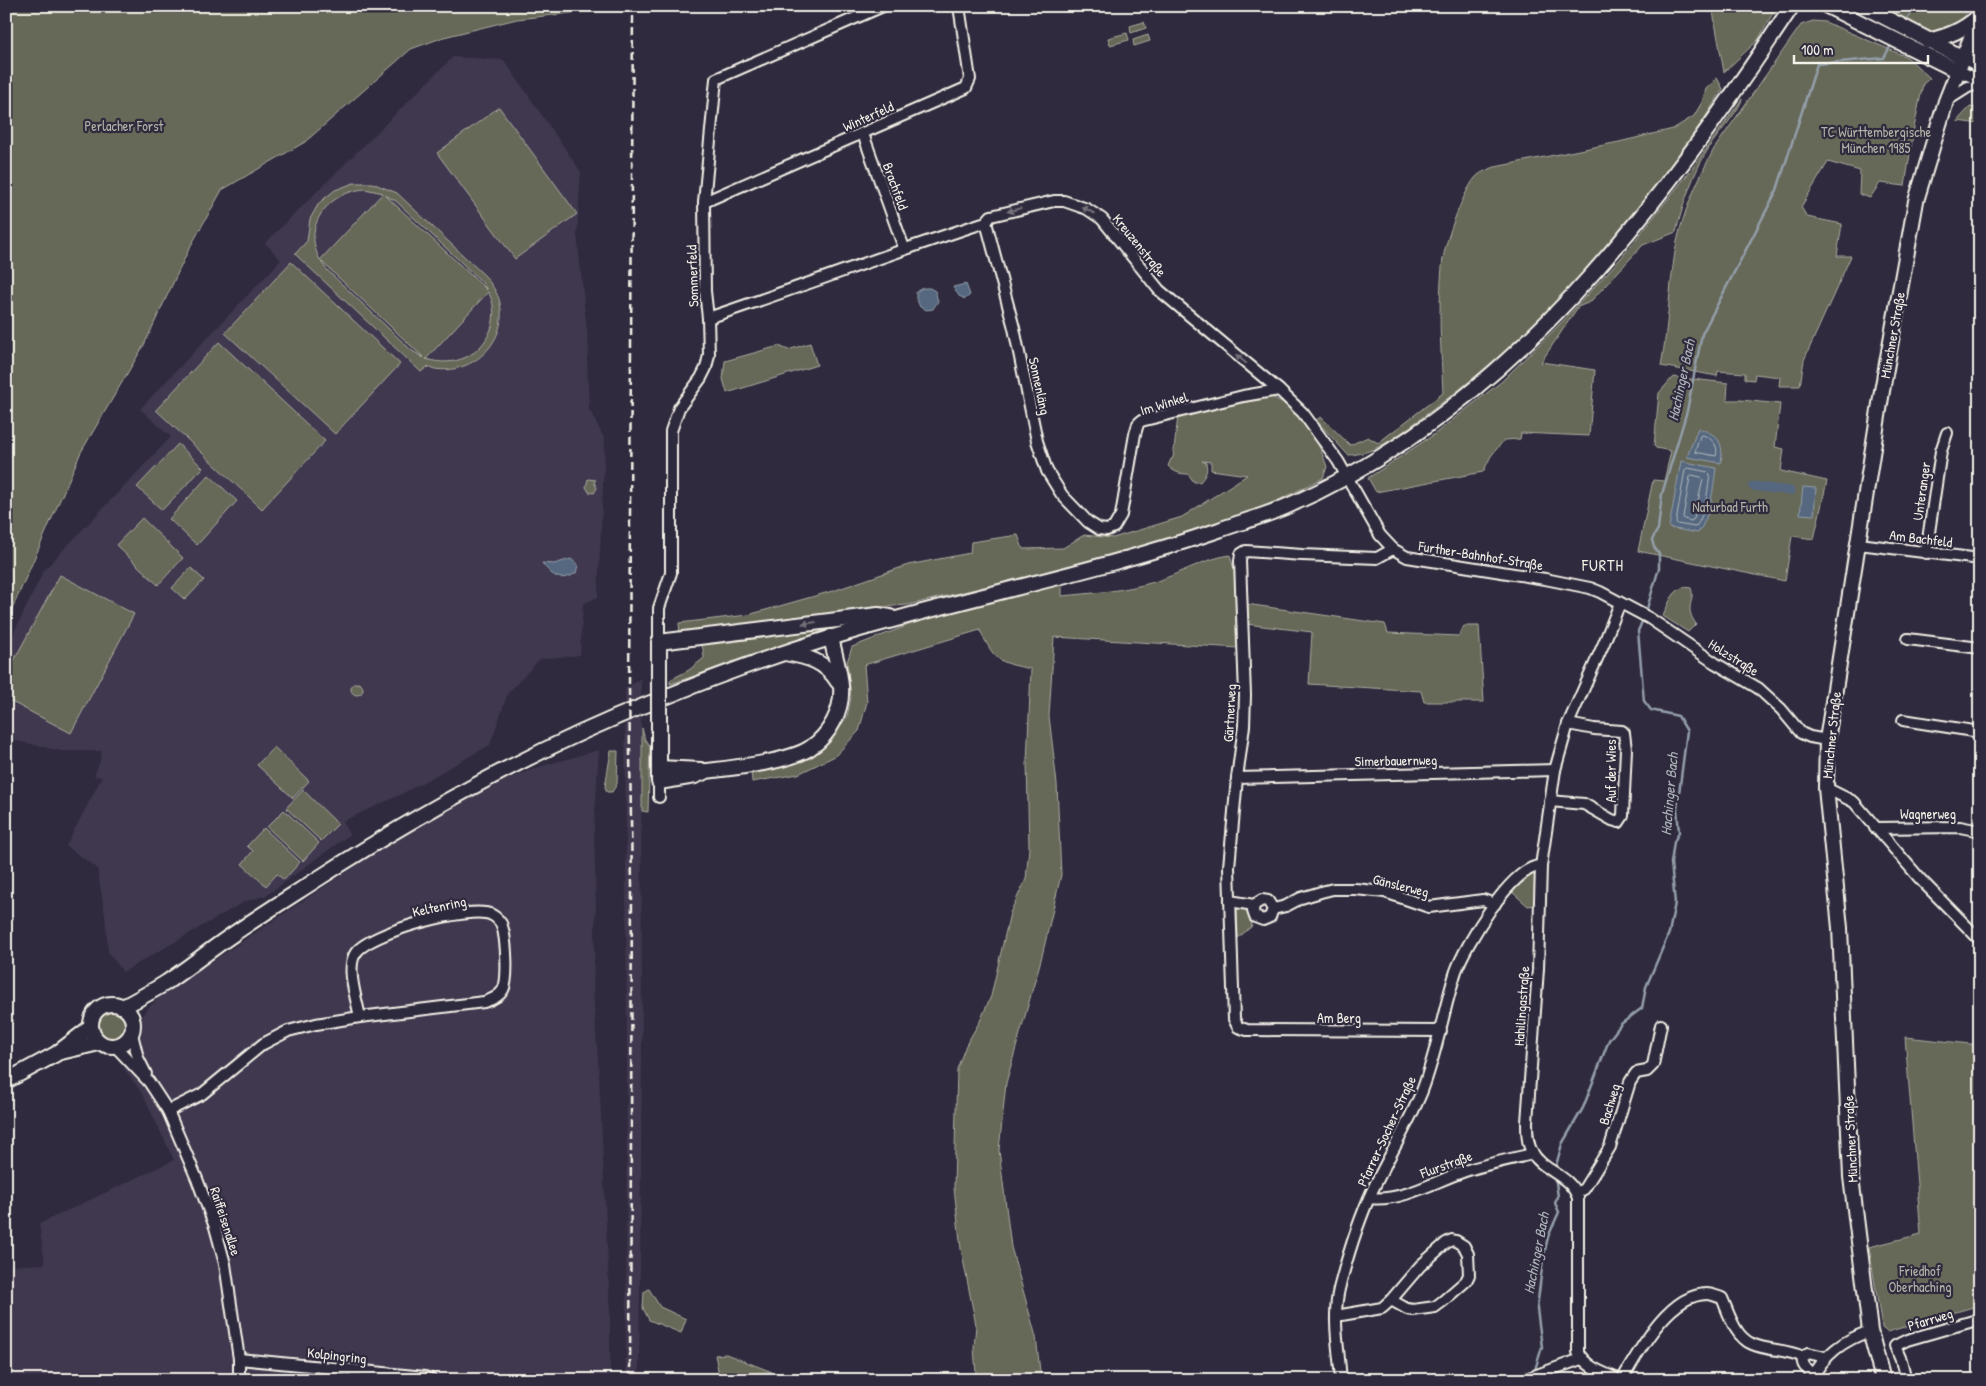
<svg xmlns="http://www.w3.org/2000/svg" width="1986" height="1386" font-family="'Patrick Hand',sans-serif">
<rect width="100%" height="100%" fill="#2f2a3d"/>
<filter id="ink" filterUnits="userSpaceOnUse"><feTurbulence type="fractalNoise" baseFrequency=".02" numOctaves="2"/><feDisplacementMap in="SourceGraphic" scale="10" xChannelSelector="R" yChannelSelector="G"/><feConvolveMatrix kernelMatrix="1 2 1 2 8 2 1 2 1" color-interpolation-filters="sRGB"/></filter>
<g filter="url(#ink)">
<g fill="#3f394f">
<path d="M 453,57 L 504,60 L 581,172 L 577,234 L 589,351 L 587,359 L 589,409 L 605,440 L 598,597 L 583,604 L 580,655 L 540,659 L 508,693 L 490,745 L 400,795 L 343,821 L 349,835 L 267,895 L 244,902 L 123,972 L 108,952 L 105,915 L 97,868 L 66,846 L 102,777 L 94,776 L 100,761 L 102,751 L 61,751 L 9,739 L 6,734 L 6,649 L 44,570 L 171,437 L 140,409 L 281,260 L 265,243 Z"/>
<path d="M 641,678 L 642,1055 L 639,1380 L 626,1380 L 627,1055 L 625,689 Z"/>
<path d="M 599,750 L 594,828 L 596,906 L 593,991 L 599,1074 L 610,1309 L 610,1380 L 6,1380 L 6,1266 L 45,1264 L 39,1224 L 174,1160 L 143,1095 L 116,1057 L 137,1044 L 142,1016 L 148,1008 L 163,994 L 381,849 L 491,785 L 542,766 Z"/>
</g>
<g fill="#666859" stroke="#adaca0" fill-rule="evenodd">
<path d="M 6,6 L 608,6 L 608,9 L 517,19 L 444,37 L 411,49 L 305,142 L 222,190 L 189,249 L 144,345 L 81,452 L 6,623 Z"/>
<path d="M 1712,6 L 1777,6 L 1758,40 L 1724,72 Z"/>
<path d="M 1882,6 L 1970,6 C 1967,11 1964,19 1959,23 C 1933,42 1904,24 1882,6 Z"/>
<path d="M 1813,21 L 1825,22 L 1907,57 L 1930,78 L 1923,84 L 1914,128 L 1905,186 L 1880,183 L 1870,198 L 1859,194 L 1860,171 L 1828,162 L 1801,207 L 1807,217 L 1842,224 L 1837,256 L 1851,256 L 1804,360 L 1800,386 L 1779,386 L 1780,377 L 1755,374 L 1754,380 L 1745,379 L 1745,373 L 1718,371 L 1717,376 L 1661,366 C 1668,328 1669,290 1675,252 C 1681,216 1697,181 1714,149 L 1801,25 Z"/>
<path d="M 1144,22 L 1146,28 L 1131,33 L 1130,26 Z"/>
<path d="M 1127,33 L 1129,40 L 1110,45 L 1108,38 Z"/>
<path d="M 1148,35 L 1150,41 L 1134,46 L 1133,40 Z"/>
<path d="M 1717,78 L 1723,89 C 1707,113 1693,139 1677,163 C 1610,255 1516,350 1424,416 C 1401,433 1378,454 1348,455 L 1316,420 L 1321,417 L 1350,445 L 1368,437 L 1378,443 L 1443,393 C 1441,351 1438,309 1442,267 C 1443,246 1462,194 1475,178 C 1480,172 1487,170 1495,167 L 1619,142 L 1673,129 L 1694,116 L 1702,102 L 1706,89 Z"/>
<path d="M 1742,99 C 1740,110 1718,134 1710,146 C 1694,171 1683,203 1676,232 L 1643,245 L 1590,302 L 1578,307 L 1541,362 L 1595,370 L 1589,436 L 1521,433 L 1520,439 L 1504,440 L 1491,456 L 1483,472 L 1376,492 L 1368,478 L 1432,436 L 1501,382 L 1562,322 L 1621,258 L 1691,170 Z"/>
<path d="M 499,107 L 577,214 L 515,259 L 437,153 Z"/>
<path d="M 1970,107 L 1980,108 L 1980,124 L 1957,121 Z"/>
<path d="M 354,183 L 372,183 L 397,193 L 485,276 C 491,284 498,293 500,303 C 509,345 466,380 427,367 L 421,372 L 295,254 L 307,241 L 310,219 L 319,203 L 335,190 ZM 365,189 L 383,193 L 320,260 C 301,225 329,192 365,189 ZM 385,195 L 396,201 L 481,281 L 487,290 ZM 321,262 L 322,262 L 424,358 L 411,350 L 327,270 ZM 488,292 C 494,301 495,315 492,326 C 483,356 454,368 426,359 Z"/>
<path d="M 291,262 L 400,364 L 335,434 L 225,333 Z"/>
<path d="M 219,342 L 325,441 L 262,509 L 156,410 Z"/>
<path d="M 810,343 L 817,365 L 727,393 L 723,379 L 725,361 L 779,346 L 788,350 Z"/>
<path d="M 1673,377 L 1728,383 L 1727,400 L 1741,400 L 1780,404 L 1775,447 L 1784,449 L 1781,471 L 1827,481 L 1814,539 L 1792,536 L 1785,581 L 1638,551 L 1653,480 L 1664,481 L 1671,451 L 1656,448 L 1654,446 L 1659,393 Z"/>
<path d="M 1271,397 C 1300,407 1318,439 1327,467 L 1323,478 L 1279,500 L 1232,518 L 1107,558 L 908,605 L 867,608 L 680,634 L 679,623 L 748,615 L 836,590 L 908,565 L 970,553 L 971,542 L 1018,535 L 1023,549 L 1063,548 L 1084,535 L 1113,538 L 1182,517 L 1247,475 L 1211,470 L 1211,462 L 1202,461 L 1206,463 C 1208,471 1206,475 1200,482 L 1194,482 L 1188,474 C 1179,474 1174,472 1168,466 L 1171,459 L 1173,458 L 1178,416 Z"/>
<path d="M 178,444 L 203,468 L 162,510 L 137,487 Z"/>
<path d="M 209,475 L 237,501 L 197,545 L 169,519 Z"/>
<path d="M 588,479 L 596,480 L 594,482 L 597,488 L 594,493 L 589,492 L 586,487 Z"/>
<path d="M 142,518 L 183,558 L 158,585 L 116,545 Z"/>
<path d="M 1230,555 L 1235,573 L 1239,648 L 1054,637 L 1049,716 L 1057,784 L 1061,875 L 1042,956 L 1006,1083 L 999,1150 L 1011,1247 L 1036,1337 L 1041,1380 L 980,1380 L 976,1373 L 974,1348 L 976,1325 L 961,1249 L 954,1188 L 957,1069 L 966,1045 L 980,1021 L 991,996 L 1010,913 L 1026,879 L 1029,848 L 1027,763 L 1031,669 C 997,662 995,661 980,630 L 864,665 L 867,702 L 859,731 L 835,756 L 798,774 L 752,782 L 751,769 L 834,734 L 847,717 L 851,697 L 847,662 L 852,647 L 919,621 L 1062,583 L 1062,596 C 1093,593 1124,591 1154,582 C 1180,574 1203,559 1230,555 Z"/>
<path d="M 191,568 L 204,580 L 185,600 L 172,588 Z"/>
<path d="M 60,575 L 134,614 L 71,733 L 6,699 L 6,675 Z"/>
<path d="M 1684,587 L 1691,588 C 1696,601 1683,606 1696,624 L 1688,632 L 1663,616 C 1668,605 1672,591 1684,587 Z"/>
<path d="M 1246,604 L 1385,624 L 1388,633 L 1459,636 L 1464,626 L 1479,626 L 1484,702 L 1424,702 L 1421,691 L 1309,684 L 1312,632 L 1246,624 Z"/>
<path d="M 860,621 L 670,684 L 670,680 L 689,670 L 704,658 L 703,649 L 700,641 Z"/>
<circle cx="357" cy="689" r="6"/>
<path d="M 642,728 L 645,740 L 650,746 L 648,812 L 642,811 Z"/>
<path d="M 274,747 L 309,781 L 293,798 L 257,765 Z"/>
<path d="M 611,751 L 618,751 L 617,784 L 612,792 L 607,792 L 605,787 Z"/>
<path d="M 303,790 L 338,824 L 321,841 L 286,808 Z"/>
<path d="M 284,810 L 319,843 L 303,861 L 267,827 Z"/>
<path d="M 264,828 L 300,862 L 284,880 L 277,874 L 266,886 L 242,864 L 253,851 L 247,846 Z"/>
<path d="M 1533,872 L 1537,873 L 1535,905 L 1528,906 L 1512,892 Z"/>
<path d="M 1237,908 L 1249,910 L 1252,926 L 1238,938 Z"/>
<circle cx="111" cy="1025" r="15"/>
<path d="M 1905,1037 L 1980,1045 L 1980,1305 L 1887,1332 L 1882,1328 L 1869,1247 L 1921,1234 Z"/>
<path d="M 649,1289 L 660,1307 L 686,1319 L 681,1333 L 649,1320 L 643,1308 L 644,1292 Z"/>
<path d="M 726,1354 L 772,1372 L 719,1375 L 715,1355 Z"/>
</g>
<g fill="#546880" stroke="#949faa">
<path d="M 966,284 L 970,295 L 965,299 L 959,296 L 953,287 Z"/>
<path d="M 922,288 L 930,288 L 935,291 L 938,301 L 933,309 L 927,310 L 920,307 L 916,298 L 916,292 Z"/>
<path d="M 1698,428 C 1718,435 1724,441 1721,463 L 1687,457 Z"/>
<path d="M 1681,461 L 1716,468 C 1713,490 1711,515 1698,533 L 1669,528 Z"/>
<path d="M 1803,487 L 1816,488 L 1814,515 L 1800,514 Z"/>
<path d="M 571,559 L 578,565 L 576,573 C 560,583 552,576 542,563 L 554,564 Z"/>
</g>
<g fill="none" stroke-linecap="round" stroke-linejoin="round">
<g stroke="#b4babe" stroke-width="1">
<path d="M 1703,435 C 1713,439 1719,446 1716,456 L 1695,452 L 1700,436 Z"/>
<path d="M 1688,468 L 1708,472 L 1710,474 C 1708,488 1705,518 1695,527 L 1677,524 L 1676,522 L 1685,470 Z"/>
<path d="M 1692,475 L 1701,477 L 1703,479 L 1694,519 L 1691,521 L 1684,519 L 1683,517 L 1690,477 Z"/>
</g>
<g stroke="#949faa" stroke-width="2.5">
<path d="M 1905,21 L 1917,6"/>
<path d="M 1646,612 L 1659,568 L 1659,554 L 1654,547 L 1652,540 L 1658,529 L 1662,494 L 1687,411 L 1702,334 L 1777,190 L 1817,64 L 1884,58 L 1892,43"/>
<path d="M 1555,1169 L 1562,1144 L 1583,1108 L 1609,1040 L 1621,1024 L 1642,1008 L 1646,987 L 1669,933 L 1675,903 L 1671,863 L 1674,842 L 1679,832 L 1677,809 L 1687,731 L 1678,716 L 1651,710 L 1644,701 L 1638,631 L 1644,617"/>
<path d="M 1534,1373 L 1542,1347 L 1537,1309 L 1543,1259 L 1548,1237 L 1559,1212 L 1555,1203 L 1558,1197 L 1555,1175"/>
</g>
<path stroke="#546880" stroke-width="9" d="M 1753,486 L 1790,491"/>
<defs>
<g id="street">
<path d="M 1963,58 L 1980,67"/>
<path d="M 1958,71 L 1980,80"/>
<path d="M 1946,101 L 1968,87 L 1980,84"/>
<path d="M 863,134 L 904,248"/>
<path d="M 704,202 L 966,88 L 970,79 L 959,6"/>
<path d="M 986,222 L 1014,328 L 1037,441 L 1047,471 L 1062,495 L 1088,522 L 1099,529 L 1107,530 L 1114,527 L 1121,515 L 1135,434 L 1138,424 L 1141,421 L 1243,396 L 1279,390"/>
<path d="M 708,318 C 801,287 893,252 986,222 L 991,216 L 1054,201 L 1064,201 L 1087,209 L 1102,219 L 1159,290 L 1279,390 L 1303,413 L 1338,461 L 1380,535 L 1393,549 L 1407,557 L 1545,579 L 1590,588 L 1600,592 L 1649,618 L 1715,663 L 1758,688 L 1781,709 L 1801,733 L 1810,737 L 1827,740"/>
<path d="M 1859,544 L 1980,559"/>
<path d="M 1393,549 L 1377,558 L 1302,555 L 1246,551 L 1241,554 L 1240,561 L 1245,695 L 1244,726 L 1237,778 L 1229,867 L 1234,1019 L 1238,1027 L 1247,1030 L 1441,1031"/>
<path d="M 1926,553 L 1941,451 L 1947,433"/>
<path d="M 1620,603 L 1604,643 L 1568,724 L 1555,770 L 1541,866 L 1538,969 L 1527,1122 C 1527,1132 1527,1143 1532,1152 C 1543,1172 1570,1174 1578,1198 L 1578,1352 C 1586,1368 1604,1373 1620,1380"/>
<path d="M 1908,639 L 1980,648"/>
<path d="M 659,642 L 659,608 L 671,573 L 671,431 L 679,408 L 701,378 L 706,368 L 709,355 L 708,318 L 705,291 L 704,202 L 716,79 L 883,6"/>
<path d="M 1903,720 L 1980,732"/>
<path d="M 1237,778 L 1555,770"/>
<path d="M 1826,788 L 1854,802 L 1921,880 L 1980,940"/>
<path d="M 659,797 L 659,782"/>
<path d="M 1550,801 L 1584,804 L 1612,820 L 1619,822 L 1623,816 L 1626,749 L 1624,733 L 1622,731 L 1594,729 L 1568,724"/>
<path d="M 1875,828 L 1960,827 L 1980,831"/>
<path d="M 1230,901 L 1254,905 L 1262,900 L 1268,901 L 1273,909 L 1270,917 L 1263,920 L 1255,917 L 1253,911 L 1254,905"/>
<path d="M 1273,909 L 1286,906 L 1301,898 L 1321,892 L 1333,889 L 1355,889 L 1385,892 L 1429,907 L 1483,900 L 1495,904"/>
<path d="M 132,1034 L 138,1058 L 146,1074"/>
<path d="M 116,1047 L 149,1082 L 168,1111 L 197,1179 L 215,1227 L 225,1264 L 239,1359 L 239,1380"/>
<path d="M 168,1111 L 202,1094 L 263,1044 L 288,1031 L 316,1024 L 360,1017 L 484,1002 C 491,1000 499,997 503,990 C 509,979 506,938 502,926 C 501,922 496,917 492,915 C 472,904 366,933 355,954 C 346,969 357,1001 360,1017"/>
<path d="M 1576,1193 L 1584,1189 L 1610,1147 L 1630,1082 L 1636,1073 L 1647,1071 L 1653,1065 L 1661,1025"/>
<path d="M 1370,1198 C 1402,1202 1435,1181 1465,1171 C 1487,1164 1510,1159 1533,1154"/>
<path d="M 1336,1316 L 1382,1308 L 1391,1300 L 1420,1266 L 1446,1243 L 1452,1240 L 1456,1241 L 1464,1246 L 1468,1254 L 1469,1275 L 1466,1281 L 1443,1301 L 1435,1307 L 1413,1310 L 1407,1309 L 1391,1300"/>
<path d="M 239,1359 L 425,1377 L 432,1380"/>
<path d="M 1814,1374 C 1807,1369 1801,1366 1803,1357 L 1808,1353 L 1825,1357"/>
<path d="M 1341,1380 C 1339,1351 1332,1318 1339,1289 C 1347,1258 1359,1219 1373,1189 C 1389,1156 1408,1125 1422,1091 C 1437,1052 1443,1011 1456,971 C 1465,946 1512,865 1541,866"/>
<path d="M 1523,1380 L 1581,1359"/>
<path d="M 1622,1380 C 1639,1351 1669,1294 1707,1294 C 1712,1294 1718,1297 1722,1298 C 1729,1314 1735,1337 1752,1344 C 1768,1351 1787,1349 1803,1357"/>
<path d="M 1811,1380 C 1824,1354 1844,1340 1870,1331"/>
<path d="M 1906,1380 L 1901,1360 L 1895,1346 L 1907,1340 L 1980,1319"/>
</g>
<g id="secondary">
<path d="M 1827,6 L 1958,71"/>
<path d="M 1863,6 L 1963,58"/>
<path d="M 1928,41 C 1949,36 1963,30 1978,17"/>
<path d="M 785,653 C 808,657 825,661 838,682"/>
<path d="M 659,664 L 659,642 L 878,615 L 890,617"/>
<path d="M 659,726 L 659,782 L 695,776 L 707,771 C 733,768 789,762 810,748 C 830,735 843,710 841,686 C 840,670 834,653 831,637"/>
<path d="M 659,768 L 701,770"/>
<circle cx="112" cy="1025" r="21"/>
<path d="M 123,1007 C 138,999 153,991 167,982 C 189,967 210,950 232,935 C 259,916 288,898 316,880 C 423,811 534,749 653,702 C 733,669 816,640 900,618 C 1006,589 1114,566 1219,530 C 1241,522 1264,516 1285,507 C 1509,411 1662,203 1792,6"/>
<path d="M 61,1052 L 99,1043"/>
<path d="M 6,1081 L 56,1054 L 91,1027"/>
<path d="M 1883,1380 L 1870,1331 L 1851,1177 L 1840,928 L 1826,788 L 1827,740 L 1882,391 L 1916,201 L 1946,101 L 1980,15"/>
</g>
</defs>
<use href="#street" stroke="#f4f1e8" stroke-width="14"/>
<use href="#secondary" stroke="#f4f1e8" stroke-width="18"/>
<use href="#street" stroke="#2f2a3d" stroke-width="10"/>
<use href="#secondary" stroke="#2f2a3d" stroke-width="14"/>
<path stroke="#f4f1e8" stroke-width="2.5" stroke-dasharray="8 4" stroke-linecap="butt" d="M 630,1380 L 632,886 L 629,686 L 633,6"/>
<defs>
<path id="secondary-bridge" d="M 659,726 L 659,664"/>
</defs>
<use href="#secondary-bridge" stroke="#f4f1e8" stroke-width="18" stroke-linecap="butt"/>
<use href="#secondary-bridge" stroke="#2f2a3d" stroke-width="14"/>
</g>
<defs><path id="oneway-solid" d="M-6-.8H1V-3.2L6.5 0L1 3.2V.8H-6Z" transform="scale(1.25)"/></defs>
<g fill="#747079">
<use href="#oneway-solid" transform="translate(1014 210) rotate(165)"/>
<use href="#oneway-solid" transform="translate(1088 210) rotate(-151)"/>
<use href="#oneway-solid" transform="translate(1241 359) rotate(-141)"/>
<use href="#oneway-solid" transform="translate(809 623) rotate(173)"/>
</g>
</g>
<g text-anchor="middle" dominant-baseline="central" stroke-width="4.5" stroke-linejoin="round" paint-order="stroke">
<g font-size="14" fill="#f4f1e8" stroke="#2f2a3d">
<text transform="translate(868 116) rotate(-24)">Winterfeld</text>
<text transform="translate(896 186) rotate(70)">Brachfeld</text>
<text transform="translate(1140 245) rotate(51)">Kreuzenstraße</text>
<text transform="translate(692 276) rotate(-92)">Sommerfeld</text>
<text transform="translate(1892 335) rotate(-80)">Münchner Straße</text>
<text transform="translate(1040 386) rotate(78)">Sonnenläng</text>
<text transform="translate(1164 403) rotate(-17)">Im Winkel</text>
<text transform="translate(1921 491) rotate(-82)">Unteranger</text>
<text transform="translate(1921 538) rotate(7)">Am Bachfeld</text>
<text transform="translate(1481 555) rotate(9)">Further-Bahnhof-Straße</text>
<text transform="translate(1734 657) rotate(32)">Holzstraße</text>
<text transform="translate(1229 713) rotate(-87)">Gärtnerweg</text>
<text transform="translate(1831 735) rotate(-84)">Münchner Straße</text>
<text transform="translate(1396 760) rotate(-1)">Simerbauernweg</text>
<text transform="translate(1610 771) rotate(-90)">Auf der Wies</text>
<text x="1928" y="813">Wagnerweg</text>
<text transform="translate(1401 885) rotate(14)">Gänslerweg</text>
<text transform="translate(439 906) rotate(-12)">Keltenring</text>
<text transform="translate(1521 1006) rotate(-86)">Hahilingastraße</text>
<text x="1339" y="1017">Am Berg</text>
<text transform="translate(1609 1104) rotate(-73)">Bachweg</text>
<text transform="translate(1386 1131) rotate(-65)">Pfarrer-Socher-Straße</text>
<text transform="translate(1850 1139) rotate(-93)">Münchner Straße</text>
<text transform="translate(1446 1164) rotate(-20)">Flurstraße</text>
<text transform="translate(226 1221) rotate(72)">Raiffeisenallee</text>
<text transform="translate(1930 1319) rotate(-17)">Pfarrweg</text>
<text transform="translate(337 1355) rotate(6)">Kolpingring</text>
</g>
<g font-size="14" fill="#b4b3a8" stroke="#2f2a3d">
<text x="124" y="125">Perlacher Forst</text>
<text x="1876" y="131">TC Württembergische<tspan x="1876" dy="16">München 1985</tspan></text>
<text x="1730" y="506">Naturbad Furth</text>
<text x="1920" y="1270">Friedhof<tspan x="1920" dy="16">Oberhaching</tspan></text>
</g>
<g font-size="15" font-style="italic" fill="#acb3b9" stroke="#2f2a3d">
<text transform="translate(1681 380) rotate(-78)">Hachinger Bach</text>
<text transform="translate(1669 794) rotate(-85)">Hachinger Bach</text>
<text transform="translate(1536 1253) rotate(-79)">Hachinger Bach</text>
</g>
<g font-size="16" letter-spacing="1" fill="#f4f1e8" stroke="#2f2a3d">
<text x="1603" y="565">FURTH</text>
</g>
</g>
<rect width="1986" height="1386" fill="none" stroke="#2f2a3d" stroke-width="25"/>
<rect x="12" y="12" width="1961" height="1361" fill="none" stroke="#f4f1e8" stroke-width="2" filter="url(#ink)"/>
<path d="M1794 55v8h134v-8" fill="none" stroke="#f4f1e8" stroke-width="2.5"/>
<text x="1801" y="55" font-size="15" fill="#f4f1e8" stroke="#2f2a3d" stroke-width="4" paint-order="stroke">100 m</text>
</svg>
